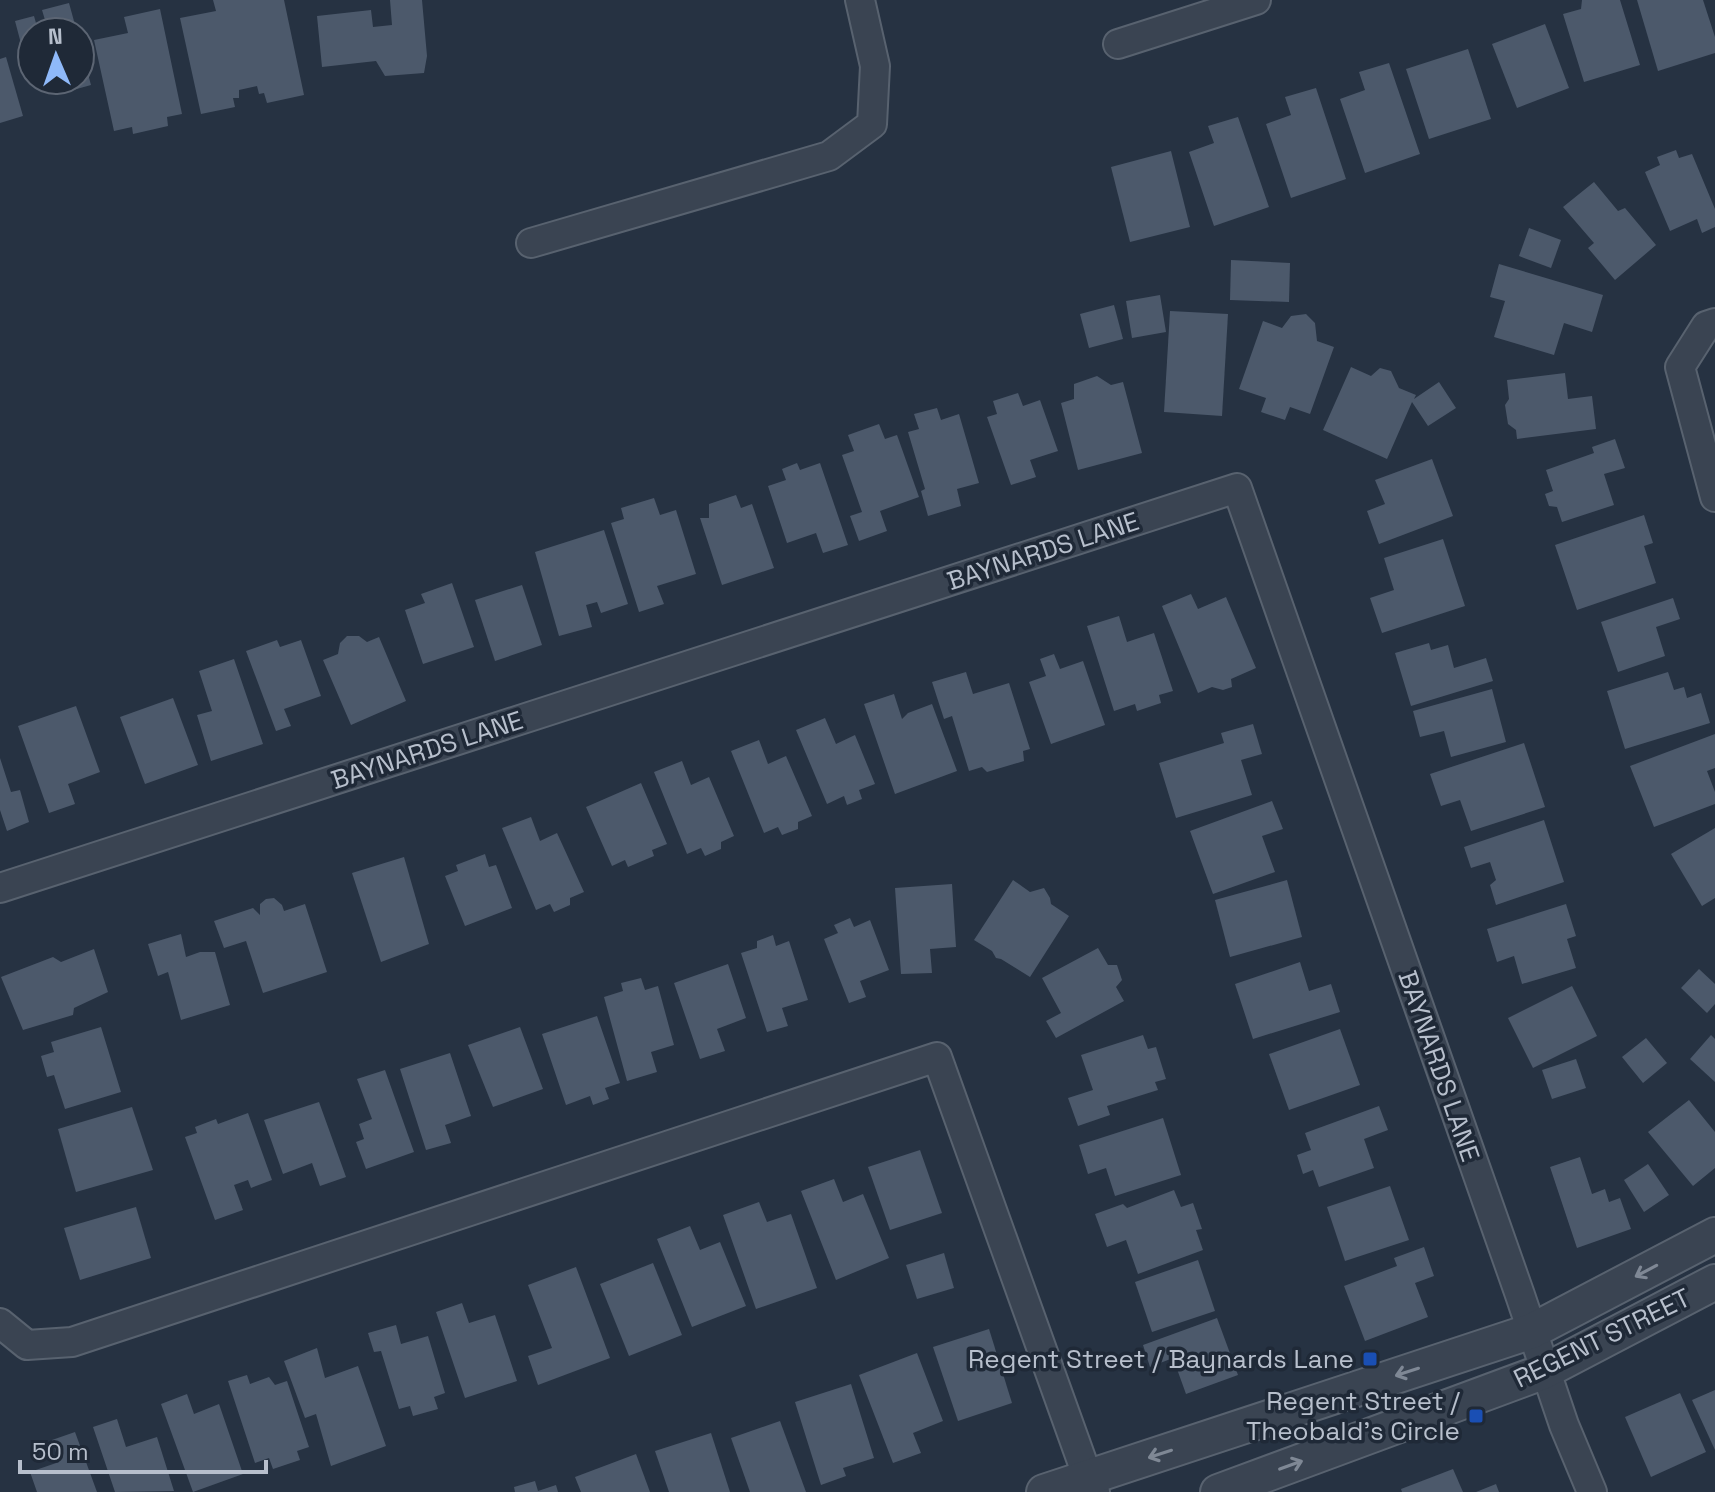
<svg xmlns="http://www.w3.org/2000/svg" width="1715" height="1492" font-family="'Space Grotesk',sans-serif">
<rect width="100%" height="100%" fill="#263242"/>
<g fill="#4c596b">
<path d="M 213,0 L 284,0 L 304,95 L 267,103 L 264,93 L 259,94 L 257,86 L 239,90 L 239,98 L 233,98 L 235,107 L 201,114 L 180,18 L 216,11 Z"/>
<path d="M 390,0 L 422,0 L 427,56 L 424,73 L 385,76 L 376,61 L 322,67 L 317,16 L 371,10 L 373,27 L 392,25 Z"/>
<path d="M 1582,0 L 1620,0 L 1640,65 L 1584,82 L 1563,14 L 1581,9 Z"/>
<path d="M 1637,0 L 1703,0 L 1715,37 L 1715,53 L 1658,71 Z"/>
<path d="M 69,3 L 77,32 L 32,32 L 32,80 L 80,80 L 81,48 L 91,85 L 66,92 L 65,85 L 46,90 L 43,82 L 32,85 L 15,21 L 34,16 L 36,23 L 45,20 L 42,10 Z"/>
<path d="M 160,9 L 182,114 L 167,117 L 168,126 L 133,134 L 132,127 L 114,131 L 94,40 L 128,33 L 124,17 Z"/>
<path d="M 1545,24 L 1569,88 L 1517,108 L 1492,44 Z"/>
<path d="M 1468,49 L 1491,119 L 1429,139 L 1406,69 Z"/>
<path d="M 6,57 L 23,116 L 0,123 L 0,59 Z"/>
<path d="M 1389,63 L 1420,154 L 1365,173 L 1340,99 L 1365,90 L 1359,72 Z"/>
<path d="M 1316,88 L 1346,179 L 1291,198 L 1266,124 L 1291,115 L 1285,97 Z"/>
<path d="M 1238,117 L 1269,207 L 1214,226 L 1189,152 L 1214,143 L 1208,126 Z"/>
<path d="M 1676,150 L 1679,158 L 1692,154 L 1715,209 L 1715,227 L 1702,233 L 1697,219 L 1670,231 L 1645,172 L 1660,165 L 1657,157 Z"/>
<path d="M 1171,151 L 1190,227 L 1130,242 L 1111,167 Z"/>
<path d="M 1594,182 L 1618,211 L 1625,208 L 1656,245 L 1615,280 L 1588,248 L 1594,243 L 1563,207 Z"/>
<path d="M 1529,228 L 1561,240 L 1551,268 L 1519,256 Z"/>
<path d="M 1231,260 L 1290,263 L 1289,302 L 1230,300 Z"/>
<path d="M 1499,264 L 1603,295 L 1592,332 L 1564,323 L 1554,355 L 1494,337 L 1505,301 L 1490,297 Z"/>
<path d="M 1160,295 L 1166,332 L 1132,338 L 1126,301 Z"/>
<path d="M 1114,305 L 1123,339 L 1089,348 L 1080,314 Z"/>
<path d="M 1170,311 L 1228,314 L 1222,416 L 1164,412 Z"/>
<path d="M 1306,314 L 1315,323 L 1317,341 L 1334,347 L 1310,414 L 1290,407 L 1285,420 L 1261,412 L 1266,398 L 1239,389 L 1263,321 L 1282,328 L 1291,316 Z"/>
<path d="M 1351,367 L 1371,376 L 1380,368 L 1391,371 L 1399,388 L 1416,395 L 1414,399 L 1439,382 L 1456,408 L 1428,426 L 1412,402 L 1387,459 L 1323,430 Z"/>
<path d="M 1565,373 L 1568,399 L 1592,396 L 1596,429 L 1517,439 L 1516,430 L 1508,424 L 1505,405 L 1509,399 L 1507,380 Z"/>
<path d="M 1097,376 L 1111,385 L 1123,382 L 1142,453 L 1078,470 L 1061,403 L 1074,399 L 1074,384 Z"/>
<path d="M 1018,393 L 1023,406 L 1040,400 L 1058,451 L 1030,460 L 1036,477 L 1011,485 L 987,417 L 997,414 L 993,401 Z"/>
<path d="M 937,408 L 941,420 L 959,414 L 979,483 L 957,489 L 961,506 L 928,516 L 921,491 L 925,489 L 908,432 L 919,429 L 914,414 Z"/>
<path d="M 879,424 L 885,439 L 897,435 L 919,497 L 880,511 L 887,531 L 859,541 L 850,516 L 862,512 L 842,455 L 854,451 L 848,435 Z"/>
<path d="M 1615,439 L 1625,468 L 1604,474 L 1614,505 L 1562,522 L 1557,507 L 1549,506 L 1545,494 L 1553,491 L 1546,470 L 1594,453 L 1592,447 Z"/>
<path d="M 1432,459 L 1453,516 L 1379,544 L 1367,511 L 1385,504 L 1375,480 Z"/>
<path d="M 797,463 L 800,470 L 820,463 L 848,545 L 823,553 L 816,533 L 787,543 L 768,486 L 786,480 L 782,469 Z"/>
<path d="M 736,495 L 741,508 L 752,504 L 774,568 L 722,585 L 700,518 L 709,518 L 709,504 Z"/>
<path d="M 654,498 L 660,515 L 676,510 L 696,574 L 657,586 L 664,604 L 639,612 L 611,523 L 624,519 L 621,508 Z"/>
<path d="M 1644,515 L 1653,543 L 1644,546 L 1656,583 L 1577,610 L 1555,545 Z"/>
<path d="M 604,530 L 628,604 L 601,613 L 597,602 L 586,605 L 592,627 L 559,636 L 535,552 Z"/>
<path d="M 1443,539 L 1465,606 L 1382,633 L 1370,598 L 1394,590 L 1384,558 Z"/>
<path d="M 452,583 L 474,647 L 423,664 L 405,610 L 425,603 L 421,594 Z"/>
<path d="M 522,585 L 542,645 L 495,661 L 475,600 Z"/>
<path d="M 1191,594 L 1198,609 L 1226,597 L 1256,668 L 1231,679 L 1232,687 L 1223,690 L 1212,687 L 1198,693 L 1162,606 Z"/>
<path d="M 1673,598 L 1680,619 L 1656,627 L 1665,656 L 1618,672 L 1601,622 Z"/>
<path d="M 1119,616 L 1127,642 L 1154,633 L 1173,691 L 1159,695 L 1161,703 L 1137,711 L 1135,704 L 1114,711 L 1087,626 Z"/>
<path d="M 347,636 L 359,636 L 367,642 L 379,637 L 406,701 L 351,725 L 323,660 L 338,654 L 340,643 Z"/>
<path d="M 277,640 L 280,647 L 301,640 L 321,696 L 284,709 L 291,726 L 276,731 L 246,651 Z"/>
<path d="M 1429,643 L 1431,650 L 1448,645 L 1454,668 L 1486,658 L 1493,681 L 1411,706 L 1395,653 Z"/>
<path d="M 1054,654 L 1060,669 L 1083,661 L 1105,725 L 1051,744 L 1029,682 L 1046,676 L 1040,659 Z"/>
<path d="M 234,659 L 263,744 L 211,761 L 197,715 L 212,711 L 199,671 Z"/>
<path d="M 966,672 L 973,694 L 1009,683 L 1030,749 L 1023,751 L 1024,761 L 987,772 L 982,767 L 969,771 L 952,716 L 944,719 L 932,682 Z"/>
<path d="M 1668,672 L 1674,690 L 1684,687 L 1687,698 L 1701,693 L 1710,723 L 1625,749 L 1607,691 Z"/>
<path d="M 1492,689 L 1506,742 L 1451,757 L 1444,731 L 1420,737 L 1413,711 Z"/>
<path d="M 894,694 L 902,719 L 908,713 L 932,704 L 957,771 L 895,794 L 864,704 Z"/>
<path d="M 173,698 L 198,765 L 145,784 L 120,717 Z"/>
<path d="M 76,706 L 100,772 L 68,784 L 75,804 L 49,813 L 18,726 Z"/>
<path d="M 825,718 L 836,744 L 855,735 L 875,784 L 859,790 L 862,799 L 847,805 L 844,796 L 827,804 L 796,730 Z"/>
<path d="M 1253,724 L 1262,754 L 1241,760 L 1252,795 L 1176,818 L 1159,763 L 1224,743 L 1221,733 Z"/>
<path d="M 1715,734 L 1715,768 L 1707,771 L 1715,792 L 1715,804 L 1654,827 L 1630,766 Z"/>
<path d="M 759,740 L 768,764 L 786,756 L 812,816 L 798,822 L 798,829 L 782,835 L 778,827 L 764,833 L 731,751 Z"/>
<path d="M 1524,743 L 1545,807 L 1471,831 L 1460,800 L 1441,806 L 1430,774 Z"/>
<path d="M 0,758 L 11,792 L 20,790 L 29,822 L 7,831 L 0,810 Z"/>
<path d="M 682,761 L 691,785 L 709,777 L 734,836 L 721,842 L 721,849 L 705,856 L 701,848 L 687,854 L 654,772 Z"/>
<path d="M 641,783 L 667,844 L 652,850 L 654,856 L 628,867 L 625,860 L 612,866 L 586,807 Z"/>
<path d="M 1272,801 L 1283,829 L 1262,836 L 1275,872 L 1213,894 L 1190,831 Z"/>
<path d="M 531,817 L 540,841 L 557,833 L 584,892 L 570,898 L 570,905 L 554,912 L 550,904 L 536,910 L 502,828 Z"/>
<path d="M 1544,820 L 1564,882 L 1496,905 L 1490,885 L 1496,880 L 1490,862 L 1471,868 L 1464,847 Z"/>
<path d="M 1715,828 L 1715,898 L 1702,906 L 1671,854 Z"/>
<path d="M 485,854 L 489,867 L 496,865 L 512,908 L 465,926 L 445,876 L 458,871 L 456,865 Z"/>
<path d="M 404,857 L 429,944 L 381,962 L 352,873 Z"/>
<path d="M 1013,880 L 1030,892 L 1044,888 L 1050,898 L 1051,904 L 1069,916 L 1030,977 L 1001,959 L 996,958 L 992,951 L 974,940 Z"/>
<path d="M 1287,880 L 1302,937 L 1230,957 L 1215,900 Z"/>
<path d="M 952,884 L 956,947 L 930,949 L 932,973 L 901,974 L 895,888 Z"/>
<path d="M 274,898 L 282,905 L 284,911 L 305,904 L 327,972 L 263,993 L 246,941 L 224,948 L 214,921 L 253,908 L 260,915 L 260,904 L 266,899 Z"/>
<path d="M 1566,904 L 1576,936 L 1567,939 L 1576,968 L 1522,984 L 1514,956 L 1497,962 L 1487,929 Z"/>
<path d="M 850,918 L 854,927 L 870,920 L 889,970 L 860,981 L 866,997 L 849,1003 L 824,939 L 838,933 L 834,925 Z"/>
<path d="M 181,934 L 186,957 L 200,952 L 215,952 L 230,1005 L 181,1020 L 168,972 L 158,976 L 148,944 Z"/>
<path d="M 773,935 L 776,946 L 789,941 L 808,1000 L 782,1008 L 788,1026 L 767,1032 L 741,953 L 757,948 L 757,941 Z"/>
<path d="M 1098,948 L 1108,965 L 1117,965 L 1122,980 L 1116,987 L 1124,1001 L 1056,1038 L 1046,1021 L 1061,1013 L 1042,978 Z"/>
<path d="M 94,949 L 108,992 L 74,1008 L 73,1015 L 23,1030 L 1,977 L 53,957 L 61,962 Z"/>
<path d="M 1300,962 L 1309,991 L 1331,984 L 1340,1012 L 1253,1039 L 1235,984 Z"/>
<path d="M 728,964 L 746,1018 L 717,1029 L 725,1051 L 700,1059 L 674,983 Z"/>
<path d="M 1699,969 L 1715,984 L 1715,1004 L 1707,1013 L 1681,988 Z"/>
<path d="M 641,978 L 645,990 L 658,986 L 674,1045 L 651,1052 L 657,1072 L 627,1081 L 604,997 L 623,991 L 621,983 Z"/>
<path d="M 1572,986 L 1597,1036 L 1533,1068 L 1508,1018 Z"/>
<path d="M 597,1016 L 620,1083 L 605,1088 L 609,1099 L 593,1105 L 590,1096 L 566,1105 L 542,1034 Z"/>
<path d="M 101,1027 L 121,1092 L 65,1109 L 54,1075 L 47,1077 L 41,1056 L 54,1052 L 51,1042 Z"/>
<path d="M 520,1027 L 543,1089 L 493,1107 L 468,1045 Z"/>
<path d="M 1340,1029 L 1360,1085 L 1289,1110 L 1269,1054 Z"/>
<path d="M 1143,1035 L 1148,1049 L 1156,1047 L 1166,1079 L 1155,1082 L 1158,1090 L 1107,1106 L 1110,1115 L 1078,1126 L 1068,1098 L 1093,1090 L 1081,1055 Z"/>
<path d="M 1711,1035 L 1715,1039 L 1715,1082 L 1690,1059 Z"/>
<path d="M 1646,1038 L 1667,1063 L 1643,1083 L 1622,1057 Z"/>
<path d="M 450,1053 L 471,1116 L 445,1125 L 451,1143 L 426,1150 L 400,1069 Z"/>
<path d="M 1576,1059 L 1586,1088 L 1552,1099 L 1542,1070 Z"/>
<path d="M 385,1070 L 414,1152 L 366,1169 L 356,1142 L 364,1139 L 359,1124 L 372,1119 L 357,1079 Z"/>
<path d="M 1689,1100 L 1715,1132 L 1715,1168 L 1693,1186 L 1648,1132 Z"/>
<path d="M 319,1102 L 346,1177 L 320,1186 L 312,1163 L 283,1174 L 264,1120 Z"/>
<path d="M 1379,1106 L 1388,1130 L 1364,1139 L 1374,1168 L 1319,1187 L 1313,1170 L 1303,1174 L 1297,1155 L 1311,1150 L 1305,1133 Z"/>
<path d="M 132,1107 L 153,1170 L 76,1192 L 58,1129 Z"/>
<path d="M 248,1113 L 272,1180 L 251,1188 L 248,1180 L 234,1185 L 243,1210 L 215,1220 L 185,1137 L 197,1133 L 195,1127 L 216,1119 L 218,1124 Z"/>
<path d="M 1163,1118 L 1181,1175 L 1115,1196 L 1106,1168 L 1088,1174 L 1079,1145 Z"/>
<path d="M 920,1150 L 942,1213 L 890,1230 L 868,1167 Z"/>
<path d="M 1580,1157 L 1592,1194 L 1605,1189 L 1609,1202 L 1620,1198 L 1631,1229 L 1577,1248 L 1550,1167 Z"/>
<path d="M 1648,1164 L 1669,1195 L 1644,1212 L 1624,1180 Z"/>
<path d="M 834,1179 L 843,1202 L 863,1194 L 889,1258 L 836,1280 L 801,1191 Z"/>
<path d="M 1390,1186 L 1409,1240 L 1345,1261 L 1327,1207 Z"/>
<path d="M 1174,1190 L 1181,1207 L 1193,1203 L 1202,1229 L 1196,1230 L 1203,1250 L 1138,1274 L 1126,1240 L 1107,1247 L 1095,1214 L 1123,1204 L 1127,1208 Z"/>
<path d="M 759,1202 L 767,1222 L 791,1214 L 817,1288 L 756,1309 L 723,1215 Z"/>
<path d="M 136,1207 L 151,1258 L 80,1280 L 64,1228 Z"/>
<path d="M 690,1226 L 700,1250 L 720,1242 L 746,1306 L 692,1327 L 657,1239 Z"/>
<path d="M 1424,1247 L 1434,1276 L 1415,1283 L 1428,1317 L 1365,1341 L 1344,1286 L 1397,1266 L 1394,1258 Z"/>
<path d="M 944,1253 L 954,1288 L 917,1299 L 906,1265 Z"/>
<path d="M 1198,1260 L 1215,1311 L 1152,1332 L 1135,1282 Z"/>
<path d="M 653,1263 L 682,1335 L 629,1356 L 600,1284 Z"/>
<path d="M 576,1267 L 610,1358 L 538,1385 L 528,1356 L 552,1348 L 528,1285 Z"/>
<path d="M 462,1303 L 469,1323 L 495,1315 L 517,1381 L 465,1398 L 436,1312 Z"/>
<path d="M 1217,1318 L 1238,1375 L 1186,1394 L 1173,1358 L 1150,1367 L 1143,1345 Z"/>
<path d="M 396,1325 L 401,1344 L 428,1336 L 445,1393 L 434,1397 L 438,1409 L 413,1416 L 410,1406 L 399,1409 L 381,1351 L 374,1352 L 368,1333 Z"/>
<path d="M 989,1329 L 1012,1403 L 958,1421 L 933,1347 Z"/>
<path d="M 317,1348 L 325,1378 L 358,1366 L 386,1446 L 331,1466 L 316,1414 L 305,1418 L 284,1361 Z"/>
<path d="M 917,1353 L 943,1421 L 913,1433 L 921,1453 L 893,1463 L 859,1375 Z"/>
<path d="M 247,1375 L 250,1384 L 269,1377 L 275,1385 L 287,1381 L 309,1447 L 297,1451 L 300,1460 L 273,1469 L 269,1458 L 255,1463 L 228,1381 Z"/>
<path d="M 851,1384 L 874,1458 L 843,1468 L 846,1476 L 821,1485 L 795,1402 Z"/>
<path d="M 1715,1390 L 1715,1450 L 1692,1400 Z"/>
<path d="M 1680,1393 L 1706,1452 L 1651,1477 L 1625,1417 Z"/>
<path d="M 187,1394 L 194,1414 L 219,1404 L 243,1474 L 193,1492 L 161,1404 Z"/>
<path d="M 117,1419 L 126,1447 L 157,1437 L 174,1491 L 115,1492 L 93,1427 Z"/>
<path d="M 780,1421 L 806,1492 L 750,1492 L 731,1438 Z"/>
<path d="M 75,1432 L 97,1492 L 37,1492 L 30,1472 L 59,1462 L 52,1440 Z"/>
<path d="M 711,1433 L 730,1492 L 669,1492 L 655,1451 Z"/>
<path d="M 636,1454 L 650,1492 L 581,1492 L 575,1477 Z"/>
<path d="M 1453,1469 L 1463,1492 L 1402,1492 L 1401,1489 Z"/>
<path d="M 535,1481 L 538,1491 L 556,1485 L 558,1492 L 515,1492 L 514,1487 Z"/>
<path d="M 1496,1484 L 1499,1492 L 1476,1492 Z"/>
</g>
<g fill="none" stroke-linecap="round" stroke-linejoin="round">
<defs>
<g id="minor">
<path d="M 1118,44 L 1256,0"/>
<path d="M 531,243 L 829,156 L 872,124 L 875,66 L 860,0"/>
<path d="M 1715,323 L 1706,326 L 1680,367 L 1715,497"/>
<path d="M 0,888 L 1237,488 L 1520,1295 L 1564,1425 L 1592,1492"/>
<path d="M 0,1323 L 27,1345 L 72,1342 L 937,1057 L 1088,1478 L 1095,1492"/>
</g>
<g id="tertiary">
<path d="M 1044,1492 L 1532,1331 L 1715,1235"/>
<path d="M 1218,1492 L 1545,1371 L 1715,1282"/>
</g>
</defs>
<use href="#minor" stroke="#58626f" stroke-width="32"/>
<use href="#tertiary" stroke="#58626f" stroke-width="38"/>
<use href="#minor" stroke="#3a4452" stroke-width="28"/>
<use href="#tertiary" stroke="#3a4452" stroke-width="34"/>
</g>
<defs><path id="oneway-shaft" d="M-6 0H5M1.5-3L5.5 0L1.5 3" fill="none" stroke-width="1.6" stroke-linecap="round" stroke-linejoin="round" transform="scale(2)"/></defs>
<g stroke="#7f8895">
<use href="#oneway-shaft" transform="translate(1646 1271) rotate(152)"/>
<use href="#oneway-shaft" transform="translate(1407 1372) rotate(162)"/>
<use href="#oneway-shaft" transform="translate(1160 1454) rotate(162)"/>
<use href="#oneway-shaft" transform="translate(1291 1465) rotate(-20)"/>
</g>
<g fill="#1a4fb4" stroke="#1f2937" stroke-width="3">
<rect x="1362" y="1351" width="16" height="16" rx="4"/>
<rect x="1468" y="1408" width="16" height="16" rx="4"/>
</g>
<g text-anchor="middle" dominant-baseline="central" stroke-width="7" stroke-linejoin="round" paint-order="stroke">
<g font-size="26" fill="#b7bfcc" stroke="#1f2937">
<text transform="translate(1043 551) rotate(-18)">BAYNARDS LANE</text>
<text transform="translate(427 750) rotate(-18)">BAYNARDS LANE</text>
<text transform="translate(1439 1066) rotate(71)">BAYNARDS LANE</text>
<text transform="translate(1602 1338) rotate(-26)">REGENT STREET</text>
</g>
<g font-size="26" fill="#b7bfcc" stroke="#1f2937" text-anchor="end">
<text x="1354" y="1359">Regent Street / Baynards Lane</text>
<text x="1460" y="1401">Regent Street /<tspan x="1460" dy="30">Theobald's Circle</tspan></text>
</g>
</g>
<g transform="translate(56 56) rotate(358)"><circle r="38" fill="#1f2937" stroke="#5c6573" stroke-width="2"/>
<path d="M0-6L14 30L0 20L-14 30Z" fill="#8fb9f9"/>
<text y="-12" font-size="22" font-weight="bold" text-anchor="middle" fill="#b7bfcc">N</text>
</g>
<path d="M20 1460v12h246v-12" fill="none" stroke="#b7bfcc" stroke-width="4"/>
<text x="32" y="1460" font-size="24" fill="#b7bfcc" stroke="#1f2937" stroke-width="6" paint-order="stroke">50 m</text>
</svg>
